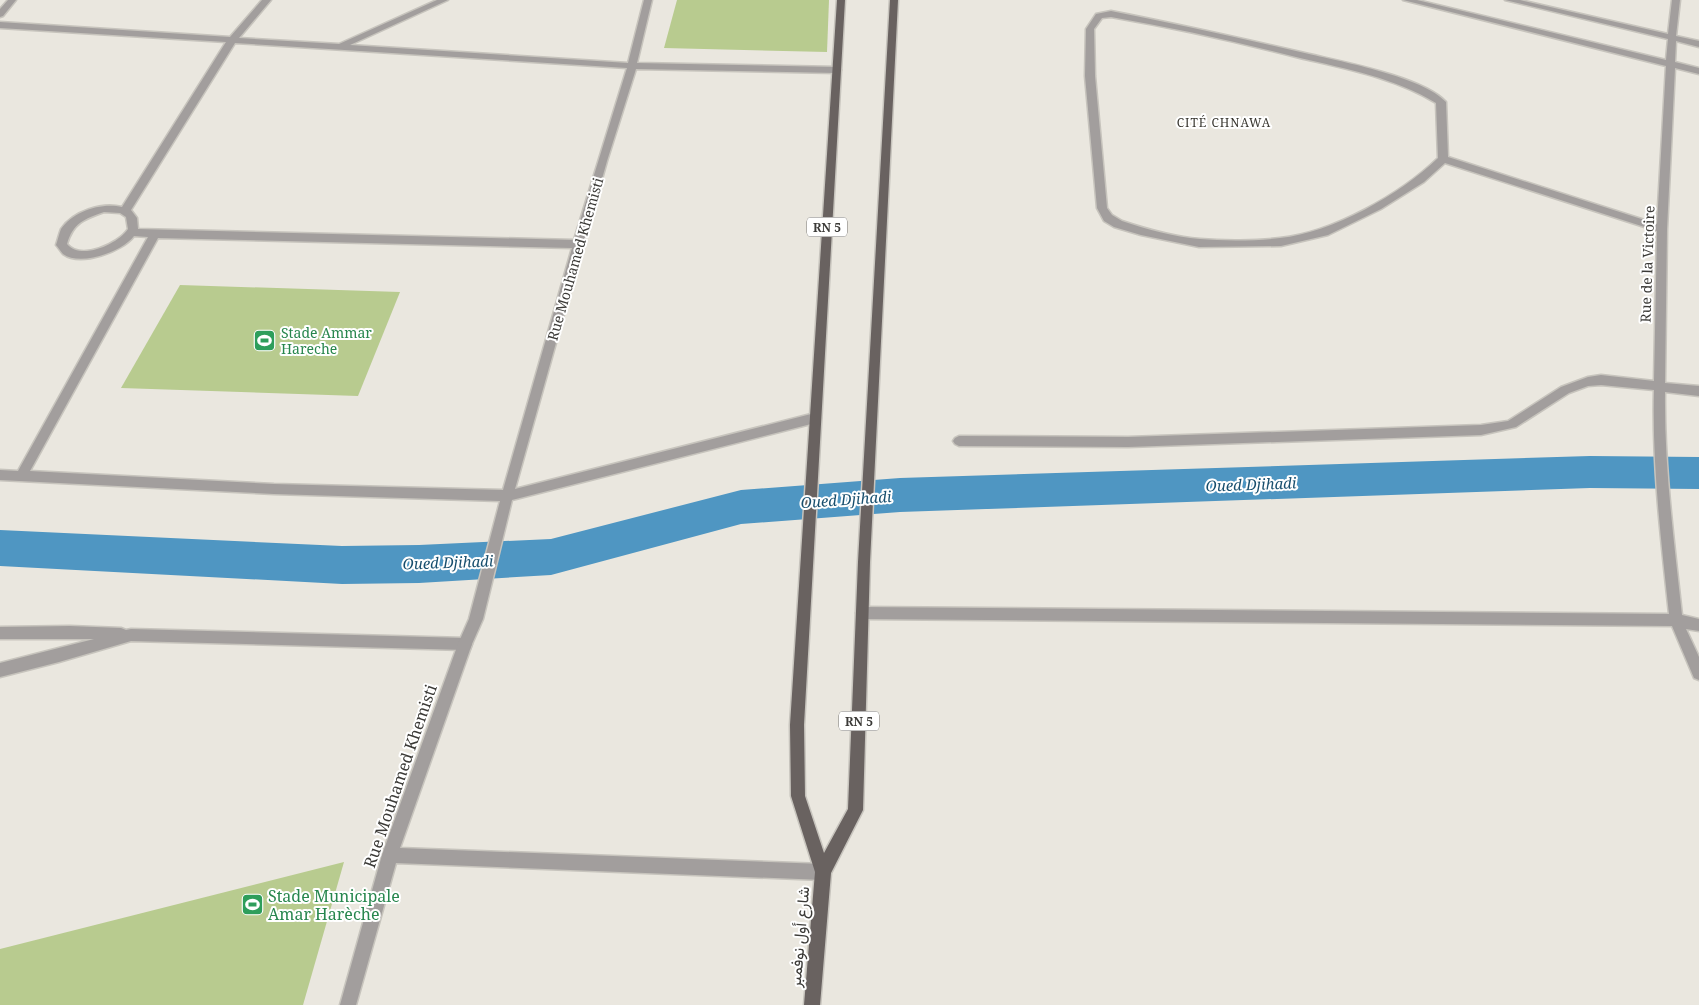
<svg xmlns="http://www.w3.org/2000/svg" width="1699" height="1005" font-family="'Noto Serif',Vazirmatn,serif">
<rect width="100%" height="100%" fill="#eae7df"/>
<g fill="#b8cb8f">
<path d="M 677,0 L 829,0 L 827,52 L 664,48 Z"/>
<path d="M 180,285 L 400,292 L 358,396 L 121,388 Z"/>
<path d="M 344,862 L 303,1005 L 0,1005 L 0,949 Z"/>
</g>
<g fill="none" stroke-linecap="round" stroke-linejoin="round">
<path fill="#4f96c2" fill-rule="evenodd" d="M 1590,456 L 1699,457 L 1699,489 L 1590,488 L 900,512 L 741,524 L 551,575 L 419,583 L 342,584 L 0,566 L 0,530 L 342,546 L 419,545 L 551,539 L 741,490 L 900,478 Z"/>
<defs>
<path id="lane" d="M 70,626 L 121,628 L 126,630 L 131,629 L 465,638 L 470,639 L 472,644 L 470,649 L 465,650 L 131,641 L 59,662 L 0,677 L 0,663 L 94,639 L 0,639 L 0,627 Z"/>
<g id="street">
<path d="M 8,0 L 16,0 L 3,16 L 0,17 L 0,9 Z"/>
<path d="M 262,0 L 271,0 L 239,38 L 339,44 L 437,0 L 448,0 L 350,45 L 628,63 L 644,0 L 652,0 L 637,63 L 837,67 L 841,70 L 837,73 L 636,69 L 607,161 L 515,489 L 815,413 L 819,415 L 821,418 L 819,421 L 815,423 L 512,500 L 483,619 L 472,644 L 400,848 L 823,864 L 828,867 L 831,872 L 828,877 L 823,880 L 396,863 L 356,1005 L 340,1005 L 382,855 L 458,644 L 469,619 L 500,501 L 274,494 L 0,480 L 0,470 L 18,471 L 148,237 L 134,236 C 123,251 81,267 63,254 C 61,252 58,247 56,245 C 58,239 59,234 61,229 C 73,211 102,202 122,207 L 226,42 L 0,28 L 0,22 L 230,37 ZM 235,43 L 627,68 L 574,240 L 138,229 L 137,218 L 131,210 ZM 104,212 L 120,213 L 126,217 L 128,229 C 118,244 81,261 67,244 C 73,223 84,219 104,212 ZM 158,238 L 572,248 L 503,490 L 274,484 L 30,471 Z"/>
<path d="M 1403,0 L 1417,0 L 1666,60 L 1668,39 L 1505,0 L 1520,0 L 1668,34 L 1672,0 L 1680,0 L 1676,36 L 1699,41 L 1699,47 L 1676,41 L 1675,62 L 1699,68 L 1699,74 L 1675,68 L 1667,229 L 1665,383 L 1699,386 L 1699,396 L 1665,392 C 1664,466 1674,541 1682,615 L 1699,619 L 1699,631 L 1686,629 L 1699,657 L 1699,680 L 1694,678 L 1672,626 L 863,619 L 858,617 L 856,613 L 858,609 L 863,607 L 1669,614 C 1661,540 1652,465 1654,390 L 1601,385 L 1588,386 L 1569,393 L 1516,427 L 1481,435 L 1128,447 L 959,446 L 955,444 L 953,441 L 955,438 L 959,436 L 1128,437 L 1481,425 L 1508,421 L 1561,387 L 1588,377 L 1601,375 L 1654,381 L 1657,231 L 1445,163 L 1424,182 L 1381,209 L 1328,235 L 1281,246 L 1199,247 L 1141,235 L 1114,227 L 1104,221 L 1097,208 L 1085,76 L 1086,29 L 1096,14 L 1111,11 C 1178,24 1244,39 1309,54 C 1343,62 1423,77 1446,102 L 1448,157 L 1657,224 L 1666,66 ZM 1111,17 C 1175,28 1238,42 1300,58 C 1347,69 1395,78 1436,103 L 1438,158 C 1401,194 1332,233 1280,238 C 1257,241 1223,241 1200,239 C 1174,237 1146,229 1122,221 L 1112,215 L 1107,208 L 1095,76 L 1094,29 L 1102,18 Z"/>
</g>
<path id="primary" d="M 837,0 L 845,0 L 804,725 L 805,796 L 824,853 L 848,809 L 858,562 L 890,0 L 898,0 L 870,562 L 863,810 L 831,873 L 820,1005 L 804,1005 L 815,872 L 791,796 L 790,725 Z"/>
</defs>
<use href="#lane" stroke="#c7c4bd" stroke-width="3"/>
<use href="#street" stroke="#c7c4bd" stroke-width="3"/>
<use href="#primary" stroke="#c7c4bd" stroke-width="3"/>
<use href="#lane" fill="#a29e9d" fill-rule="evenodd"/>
<use href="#street" fill="#a29e9d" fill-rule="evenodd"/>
<use href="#primary" fill="#696260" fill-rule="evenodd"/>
</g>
<defs>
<symbol id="stadium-square" viewBox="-11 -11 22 22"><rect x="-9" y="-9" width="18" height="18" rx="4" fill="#2e9e5b" stroke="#fff"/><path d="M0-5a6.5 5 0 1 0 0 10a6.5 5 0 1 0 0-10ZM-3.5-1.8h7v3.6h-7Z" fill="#fff"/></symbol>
</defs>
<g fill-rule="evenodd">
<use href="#stadium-square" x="252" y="328" width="25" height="25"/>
<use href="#stadium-square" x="240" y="892" width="25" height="25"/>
</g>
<g text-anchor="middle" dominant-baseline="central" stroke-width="4" stroke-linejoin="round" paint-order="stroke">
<g font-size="12" letter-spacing="1" fill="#393730" stroke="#fff">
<text x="1224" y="122">CITÉ CHNAWA</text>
</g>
<g fill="#fff" stroke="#767573" stroke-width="1">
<rect x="807" y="217.5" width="40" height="19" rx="4"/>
<rect x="839" y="711.5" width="40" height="19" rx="4"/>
</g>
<g font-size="12" font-weight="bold" fill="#3b3a37">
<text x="827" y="227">RN 5</text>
<text x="859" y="721">RN 5</text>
</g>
<g font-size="14" fill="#3b3a37" stroke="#fff">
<text transform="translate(575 259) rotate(-74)">Rue Mouhamed Khemisti</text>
<text transform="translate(1647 264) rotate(-88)">Rue de la Victoire</text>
</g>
<g font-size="14" fill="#27864d" stroke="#fff" text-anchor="start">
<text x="281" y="332">Stade Ammar<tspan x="281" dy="16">Hareche</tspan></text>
</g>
<g font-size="15" font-style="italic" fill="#184f6e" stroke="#fff">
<text transform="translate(1251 484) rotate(-2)">Oued Djihadi</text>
<text transform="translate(846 499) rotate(-4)">Oued Djihadi</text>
<text transform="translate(448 562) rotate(-2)">Oued Djihadi</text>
</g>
<g font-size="16" fill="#3b3a37" stroke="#fff">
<text transform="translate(400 776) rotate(-71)">Rue Mouhamed Khemisti</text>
<text transform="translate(799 937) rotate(-85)">شارع أول نوفمبر</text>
</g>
<g font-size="16" fill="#27864d" stroke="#fff" text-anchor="start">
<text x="268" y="896">Stade Municipale<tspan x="268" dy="18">Amar Harèche</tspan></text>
</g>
</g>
</svg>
